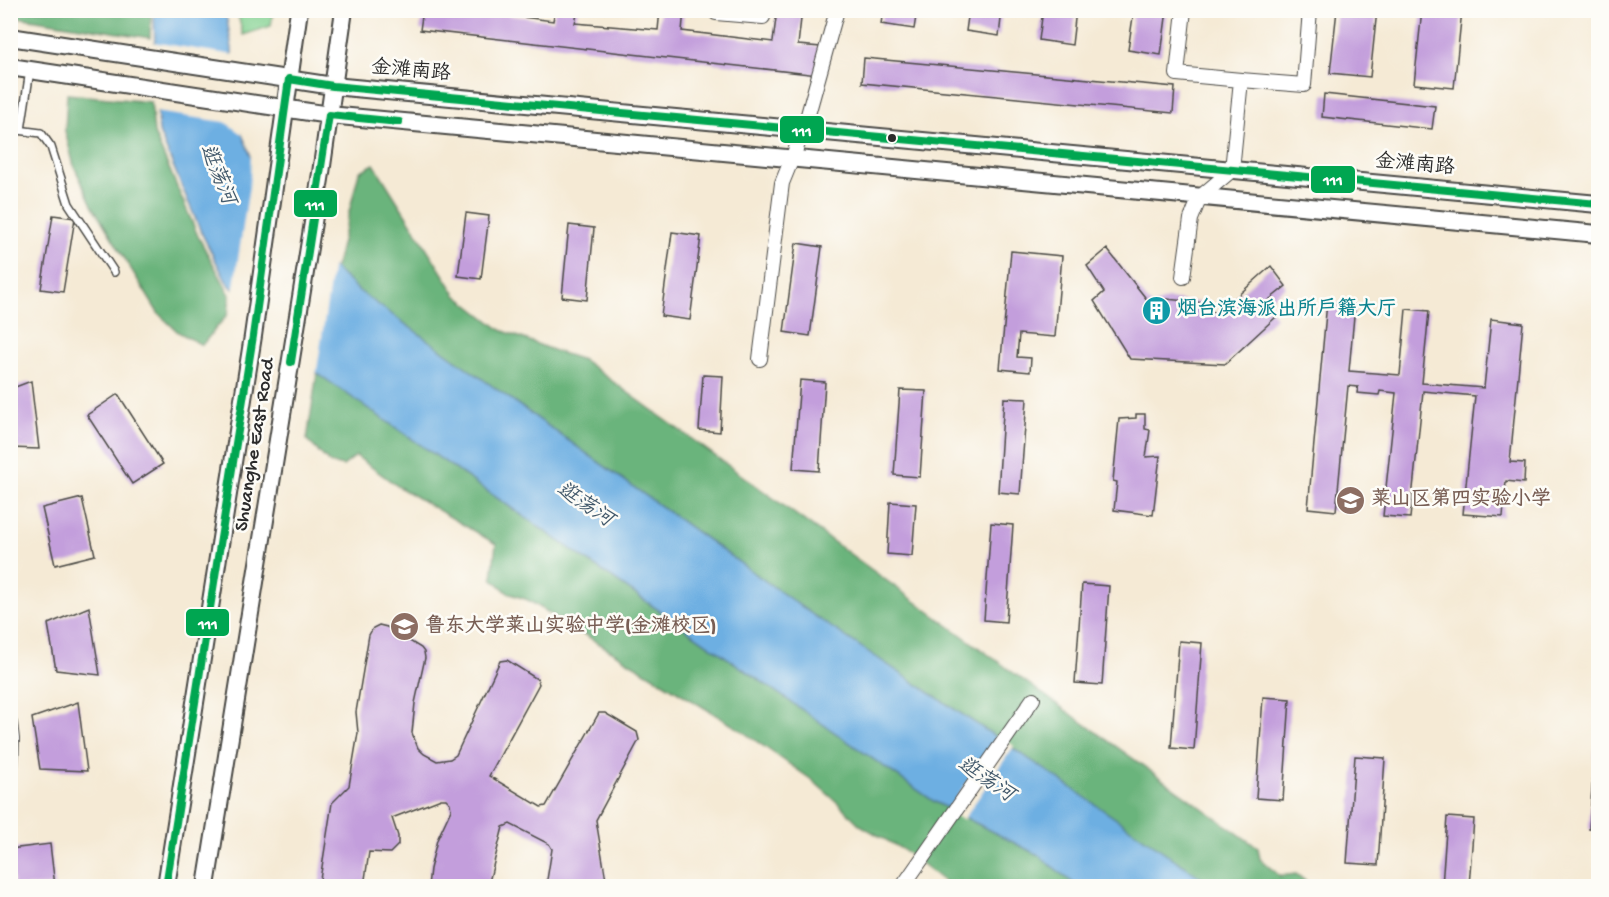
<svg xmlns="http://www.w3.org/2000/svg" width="1609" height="897" font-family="'Gochi Hand','LXGW WenKai TC',sans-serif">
<rect width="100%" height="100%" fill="#fdfcf7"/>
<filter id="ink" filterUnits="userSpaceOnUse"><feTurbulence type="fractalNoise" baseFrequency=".0167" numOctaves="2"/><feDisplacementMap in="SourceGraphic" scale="12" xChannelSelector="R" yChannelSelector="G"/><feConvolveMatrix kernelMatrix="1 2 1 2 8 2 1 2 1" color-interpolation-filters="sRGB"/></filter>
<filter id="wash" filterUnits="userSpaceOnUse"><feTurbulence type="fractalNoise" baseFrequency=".008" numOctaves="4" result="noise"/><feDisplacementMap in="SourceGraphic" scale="24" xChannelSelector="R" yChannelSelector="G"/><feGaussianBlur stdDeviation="1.35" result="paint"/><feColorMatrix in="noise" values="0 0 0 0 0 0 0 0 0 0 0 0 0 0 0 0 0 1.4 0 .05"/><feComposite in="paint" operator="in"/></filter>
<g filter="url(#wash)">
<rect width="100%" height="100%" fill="#f5ead5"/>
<path fill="#83d292" stroke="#577e5e" stroke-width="1.5" d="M 237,11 L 273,11 L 271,26 L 243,35 Z"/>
<g fill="#6ab47c" stroke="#4a7054" stroke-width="1.5">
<path d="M 11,10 L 151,11 L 150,38 L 11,16 Z"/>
<path d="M 67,94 L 151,102 L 154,133 L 198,236 L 230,295 L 228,314 L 202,345 L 178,332 L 158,313 L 92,205 L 74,166 L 65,131 Z"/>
<path d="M 374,164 L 456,295 L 501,330 L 555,351 L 583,360 L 1022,679 L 1258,848 L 1260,859 L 1280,876 L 1296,874 L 1312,886 L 1213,886 L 1044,769 L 810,613 L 359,291 L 335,269 L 359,172 Z"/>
<path d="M 317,373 L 935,802 L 1038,855 L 1077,886 L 950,886 L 907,852 L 860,825 L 838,803 L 812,780 L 739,729 L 528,600 L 508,593 L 492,578 L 496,544 L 399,487 L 356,456 L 343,466 L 330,463 L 307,440 Z"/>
</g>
<path fill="#6dafe2" stroke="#4c6d86" stroke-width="1.5" d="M 154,11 L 224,11 L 227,20 L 232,48 L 234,104 L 238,123 L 267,197 L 290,228 L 359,291 L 810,613 L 1044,769 L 1213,886 L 1077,886 L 1038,855 L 935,802 L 294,357 L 226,281 L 201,232 L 159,132 L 156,98 Z"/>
<g fill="#f5ead5">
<path d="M 152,42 L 234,55 L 237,104 L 243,134 L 245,136 L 269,195 L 292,226 L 333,263 L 316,376 L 292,359 L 233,293 L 250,180 L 251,152 L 243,135 L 225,122 L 155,112 Z"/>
<path d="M 999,736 L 1014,746 L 963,820 L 947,811 Z"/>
</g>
<g id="blocks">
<g fill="#c39edc">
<path d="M 423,10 L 469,10 L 553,21 L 555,10 L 578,10 L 575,23 L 658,30 L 660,10 L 684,10 L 682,31 L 773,42 L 777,10 L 802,10 L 798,45 L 821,47 L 818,75 L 420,30 Z"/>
<path d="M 883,10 L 917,10 L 914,29 L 881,24 Z"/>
<path d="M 969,10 L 1002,10 L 999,36 L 966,31 Z"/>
<path d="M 1043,10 L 1076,10 L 1072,45 L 1039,40 Z"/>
<path d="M 1134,10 L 1167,10 L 1161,55 L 1128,50 Z"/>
<path d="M 1337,10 L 1377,10 L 1370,77 L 1330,73 Z"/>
<path d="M 1422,10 L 1462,10 L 1454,88 L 1414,84 Z"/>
<path d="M 864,58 L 1175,87 L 1173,113 L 862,83 Z"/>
<path d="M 1324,94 L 1435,106 L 1432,129 L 1322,117 Z"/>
<path d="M 466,213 L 489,216 L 481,279 L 458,276 Z"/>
<path d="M 53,215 L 75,218 L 63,292 L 41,289 Z"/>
<path d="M 569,225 L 594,228 L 587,300 L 562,297 Z"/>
<path d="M 672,232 L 701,236 L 690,320 L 661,316 Z"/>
<path d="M 796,243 L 822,247 L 810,336 L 784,332 Z"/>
<path d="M 1107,249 L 1152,306 L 1167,299 L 1203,303 L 1216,315 L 1271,266 L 1286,286 L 1265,303 L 1276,317 L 1225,364 L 1130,359 L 1094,301 L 1104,292 L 1087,266 Z"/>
<path d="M 1011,251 L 1062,256 L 1055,337 L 1019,334 L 1017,357 L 1031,358 L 1030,372 L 1000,369 Z"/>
<path d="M 1327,302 L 1355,305 L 1349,371 L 1400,375 L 1406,309 L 1429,311 L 1422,383 L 1484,388 L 1491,319 L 1523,323 L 1510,462 L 1525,463 L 1524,483 L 1506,481 L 1503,517 L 1463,514 L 1475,396 L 1423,391 L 1410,518 L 1383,516 L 1396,393 L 1380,391 L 1379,395 L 1357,393 L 1358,387 L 1348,386 L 1336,511 L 1308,508 Z"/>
<path d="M 703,375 L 723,376 L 720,432 L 699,430 Z"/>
<path d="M 800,380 L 825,382 L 819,471 L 793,469 Z"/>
<path d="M 31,381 L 39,449 L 10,448 L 10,389 Z"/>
<path d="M 900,390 L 926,391 L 920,477 L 894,475 Z"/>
<path d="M 118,394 L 163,464 L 132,484 L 87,415 Z"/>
<path d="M 1004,398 L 1027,399 L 1020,494 L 998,492 Z"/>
<path d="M 1136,414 L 1145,414 L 1145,429 L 1150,430 L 1146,457 L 1160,456 L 1153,515 L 1114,510 L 1117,482 L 1113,481 L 1119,419 L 1136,418 Z"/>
<path d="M 82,498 L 95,555 L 55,565 L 42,508 Z"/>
<path d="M 890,502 L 916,504 L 912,556 L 887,554 Z"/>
<path d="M 991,523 L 1013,525 L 1006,622 L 984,620 Z"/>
<path d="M 1082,584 L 1109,586 L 1102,685 L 1075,683 Z"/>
<path d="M 89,607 L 100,675 L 56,670 L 48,624 Z"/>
<path d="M 379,625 L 387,627 L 421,648 L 424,652 L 425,658 L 415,703 L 412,733 L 418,748 L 424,754 L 437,761 L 450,759 L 456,755 L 500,661 L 507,660 L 537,679 L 539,684 L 489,776 L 541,807 L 546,806 L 599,713 L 605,713 L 637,732 L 639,740 L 596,820 L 607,886 L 546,886 L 552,849 L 549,844 L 510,824 L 503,827 L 488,886 L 428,886 L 430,869 L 437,840 L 451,810 L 450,803 L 446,799 L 441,799 L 392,818 L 398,836 L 398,845 L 390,853 L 369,852 L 364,886 L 319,886 L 332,803 L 349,786 L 358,733 L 356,712 L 369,635 L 373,628 Z"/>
<path d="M 1179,641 L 1202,643 L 1194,750 L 1171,748 Z"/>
<path d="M 1263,697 L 1290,699 L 1283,800 L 1256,798 Z"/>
<path d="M 78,702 L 87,771 L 40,769 L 32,718 Z"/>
<path d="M 1597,721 L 1598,721 L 1598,830 L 1589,829 Z"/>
<path d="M 1355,756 L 1385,758 L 1378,865 L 1347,863 Z"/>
<path d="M 1447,817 L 1474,819 L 1469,886 L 1442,886 Z"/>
<path d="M 50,844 L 55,886 L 14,886 L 10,849 Z"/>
</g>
</g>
</g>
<g filter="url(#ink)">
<use href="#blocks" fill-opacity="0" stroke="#494844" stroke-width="1.5"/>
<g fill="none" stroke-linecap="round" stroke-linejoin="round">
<defs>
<g id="service">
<path d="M 10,129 L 41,133 L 51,147 L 69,204 L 114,272"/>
<path d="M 21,130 L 30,70"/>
</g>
<g id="minor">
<path d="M 716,10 L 716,13 L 763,17 L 764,10"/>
<path d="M 1241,80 L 1304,85 L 1310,10"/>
<path d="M 1183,277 L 1191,219 L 1200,197 L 1232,170 L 1241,80 L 1177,74 L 1184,10"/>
<path d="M 760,359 L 782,183 L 804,129 L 837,10"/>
<path d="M 10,723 L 12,739 L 10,797"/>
<path d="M 903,886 L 1033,699"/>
</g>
<g id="tertiary">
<path d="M 10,37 L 333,86 L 1598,204"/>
<path d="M 10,67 L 329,115 L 1598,234"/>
<path d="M 166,886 L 253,336 L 299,10"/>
<path d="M 206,886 L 321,173 L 344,10"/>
</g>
</defs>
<use href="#service" stroke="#494844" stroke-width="10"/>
<use href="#minor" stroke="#494844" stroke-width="16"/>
<use href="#tertiary" stroke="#494844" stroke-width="20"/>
<use href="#service" stroke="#fff" stroke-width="7"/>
<use href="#minor" stroke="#fff" stroke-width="14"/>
<use href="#tertiary" stroke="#fff" stroke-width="16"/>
<defs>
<g id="bus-1">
<path d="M 291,362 L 329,115 L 399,122"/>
<path d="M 166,886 L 253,336 L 289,79 L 333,86 L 1598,204"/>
</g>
</defs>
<use href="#bus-1" stroke="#fdfcf7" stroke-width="12"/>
<use href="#bus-1" stroke="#00a651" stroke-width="8"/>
</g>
</g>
<defs>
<symbol id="building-disc" viewBox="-11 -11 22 22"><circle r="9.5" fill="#0f9aa8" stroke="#fdfcf7"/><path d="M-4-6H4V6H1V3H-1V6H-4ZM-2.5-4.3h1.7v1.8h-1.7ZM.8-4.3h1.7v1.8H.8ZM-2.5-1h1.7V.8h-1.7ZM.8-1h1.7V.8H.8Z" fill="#fff"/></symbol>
<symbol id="school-disc" viewBox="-11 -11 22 22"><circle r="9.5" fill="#8d6e63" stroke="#fdfcf7"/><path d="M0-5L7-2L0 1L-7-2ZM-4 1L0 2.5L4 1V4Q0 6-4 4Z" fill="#fff"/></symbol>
</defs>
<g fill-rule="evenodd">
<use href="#building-disc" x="1140" y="294" width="33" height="33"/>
<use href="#school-disc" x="1334" y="484" width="33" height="33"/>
<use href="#school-disc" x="388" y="610" width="33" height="33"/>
</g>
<circle fill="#2b2b2b" stroke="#fdfcf7" stroke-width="2" cx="892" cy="138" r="5"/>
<g text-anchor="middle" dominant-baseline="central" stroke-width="5" stroke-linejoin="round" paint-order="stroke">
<g font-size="20" fill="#2b2b2b" stroke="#fdfcf7">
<text transform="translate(411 72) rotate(5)">金滩南路</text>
<text transform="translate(1415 166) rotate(5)">金滩南路</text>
<text transform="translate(256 445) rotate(-81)">Shuanghe East Road</text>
</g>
<g font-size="20" font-weight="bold" fill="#0d838f" stroke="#fdfcf7" text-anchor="start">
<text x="1177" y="310">烟台滨海派出所户籍大厅</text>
</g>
<g font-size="20" font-weight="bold" fill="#785e54" stroke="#fdfcf7" text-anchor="start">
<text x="1371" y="500">莱山区第四实验小学</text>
<text x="425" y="627">鲁东大学莱山实验中学(金滩校区)</text>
</g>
<g font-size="21" font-style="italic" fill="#42596b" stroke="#fdfcf7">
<text transform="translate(216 175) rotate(68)">逛荡河</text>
<text transform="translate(584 506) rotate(34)">逛荡河</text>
<text transform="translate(985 781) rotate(34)">逛荡河</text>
</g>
</g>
<g stroke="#fdfcf7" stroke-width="2">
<rect x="779" y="115" width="46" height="29" rx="6" fill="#00a651"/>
<rect x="1310" y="165" width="46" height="29" rx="6" fill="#00a651"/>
<rect x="293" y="189" width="45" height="29" rx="6" fill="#00a651"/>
<rect x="185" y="608" width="45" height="29" rx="6" fill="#00a651"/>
</g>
<g font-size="16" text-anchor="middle" font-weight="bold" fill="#fff">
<text x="802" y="136">111</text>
<text x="1333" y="185">111</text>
<text x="315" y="210">111</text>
<text x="208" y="629">111</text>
</g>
<rect width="1609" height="897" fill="none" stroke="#fdfcf7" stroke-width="36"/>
</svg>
